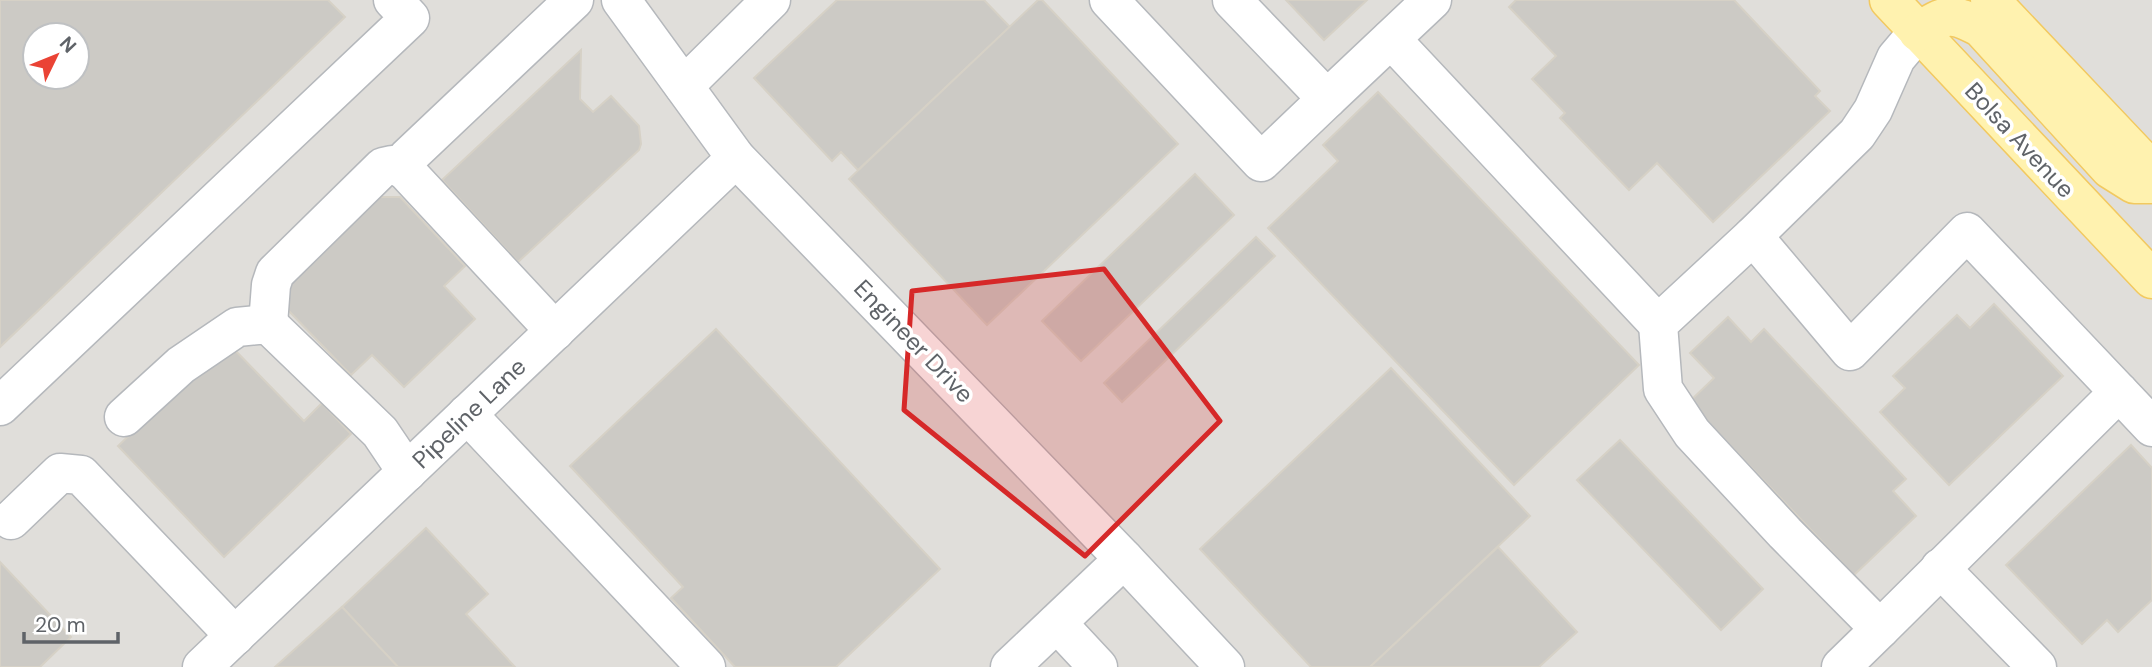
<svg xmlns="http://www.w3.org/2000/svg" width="2152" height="667" font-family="'DM Sans',sans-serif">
<rect width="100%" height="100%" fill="#f1efe8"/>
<path fill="#e0deda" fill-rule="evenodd" d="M 0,0 L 2152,0 L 2152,667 L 0,667 ZM 35,35 L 77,35 L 77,77 L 35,77 Z"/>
<g fill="#cccac5" stroke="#d6d1c6" stroke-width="2" fill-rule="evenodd">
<path d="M 0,0 L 328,0 L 345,17 L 0,347 ZM 35,35 L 77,35 L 77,77 L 35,77 Z"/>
<path d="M 837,0 L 984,0 L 1010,27 L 858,170 L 841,152 L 832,161 L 754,78 Z"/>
<path d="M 1038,0 L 1042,0 L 1178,144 L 987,325 L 849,179 Z"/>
<path d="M 1286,0 L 1367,0 L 1324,40 Z"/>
<path d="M 1516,0 L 1734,0 L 1820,91 L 1815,96 L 1830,111 L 1713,222 L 1657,163 L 1629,190 L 1560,118 L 1565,113 L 1532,79 L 1556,56 L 1509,7 Z"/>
<path d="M 581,50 L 580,99 L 593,112 L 611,96 L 639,126 L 641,144 L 639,150 L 518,262 L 442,180 Z"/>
<path d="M 1378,92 L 1639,365 L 1514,485 L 1268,228 L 1338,161 L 1323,145 Z"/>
<path d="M 1195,174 L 1234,215 L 1081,361 L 1042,321 Z"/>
<path d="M 374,197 L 400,197 L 465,266 L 444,286 L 475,319 L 404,387 L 372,355 L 351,375 L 286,308 L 287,280 Z"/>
<path d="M 1256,237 L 1275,256 L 1122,402 L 1104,383 Z"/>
<path d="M 1994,304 L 2063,376 L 1949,485 L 1880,412 L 1905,388 L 1893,376 L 1957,315 L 1970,328 Z"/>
<path d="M 1728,317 L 1751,342 L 1764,329 L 1906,479 L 1893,491 L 1916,516 L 1854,575 L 1689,402 L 1714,378 L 1690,353 Z"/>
<path d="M 716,329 L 940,569 L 836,667 L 735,667 L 671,598 L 683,587 L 570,466 Z"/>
<path d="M 227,342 L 304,421 L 322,403 L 351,434 L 224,557 L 118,446 Z"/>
<path d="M 1391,368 L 1530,516 L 1370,667 L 1311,667 L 1200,549 Z"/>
<path d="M 1620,440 L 1763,589 L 1721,630 L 1577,480 Z"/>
<path d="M 2131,445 L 2152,468 L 2152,600 L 2118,632 L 2107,620 L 2082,644 L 2006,565 Z"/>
<path d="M 426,528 L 488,594 L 466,614 L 515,667 L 398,667 L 342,607 Z"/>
<path d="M 1498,547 L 1577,632 L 1539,667 L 1370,667 Z"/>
<path d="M 0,562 L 71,637 L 40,667 L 0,667 Z"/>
<path d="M 342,607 L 398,667 L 275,667 Z"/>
</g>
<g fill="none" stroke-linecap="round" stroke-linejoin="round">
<defs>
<g id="minor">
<path d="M 621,0 L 736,158 L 1124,559 L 1225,667"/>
<path d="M 1109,0 L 1261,162 L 1327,99"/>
<path d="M 1232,0 L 1327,99 L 1432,0"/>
<path d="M 1918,32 L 1896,58 L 1873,110 L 1857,134 L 1753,236 L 1658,324 L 1663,389 L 1692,433 L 1785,533 L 1880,629 L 2119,392 L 2152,427"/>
<path d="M 1391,39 L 1658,324"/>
<path d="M 684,86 L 771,0"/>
<path d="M 1753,236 L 1850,351 L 1967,232 L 2119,392"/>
<path d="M 268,324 L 271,285 L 275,273 L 383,167 L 392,165 L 404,169"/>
<path d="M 555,331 L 404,169 L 407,158 L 574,0"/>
<path d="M 0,406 L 410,18 L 393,0"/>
<path d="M 467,414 L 706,667"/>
<path d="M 124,417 L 181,365 L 237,327 L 268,324 L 380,432 L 407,472"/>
<path d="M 11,520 L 60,473 L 81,475 L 235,636"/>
<path d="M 1940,568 L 2037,667"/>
<path d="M 1057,623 L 1098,667"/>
<path d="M 202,667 L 736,158"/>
<path d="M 1010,667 L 1124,559"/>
<path d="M 1841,667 L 1880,629"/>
</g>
<g id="major">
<path d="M 1889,0 L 2152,279"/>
<path d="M 1990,0 L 2152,171"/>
<path d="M 1918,32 C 1947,13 1951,12 1981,28 L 2110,169 L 2134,184 L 2152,184"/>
</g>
</defs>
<use href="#minor" stroke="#b5b8bc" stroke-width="41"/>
<use href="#major" stroke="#f2c960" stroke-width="41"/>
<use href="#minor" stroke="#fff" stroke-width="38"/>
<use href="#major" stroke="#fff2af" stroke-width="38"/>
</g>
<path fill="#d62828" fill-opacity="0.2" stroke="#d62828" stroke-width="5" stroke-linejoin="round" d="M 1104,269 L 1220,421 L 1085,556 L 904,410 L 912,291 Z"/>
<g text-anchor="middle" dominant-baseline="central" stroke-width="7" stroke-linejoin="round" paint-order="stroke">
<g font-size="24" fill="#5f6368" stroke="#fff">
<text transform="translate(2020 140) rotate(47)">Bolsa Avenue</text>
<text transform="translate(914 341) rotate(46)">Engineer Drive</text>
<text transform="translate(469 413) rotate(-44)">Pipeline Lane</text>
</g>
</g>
<g transform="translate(56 56) rotate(47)"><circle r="33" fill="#ffffff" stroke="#bfc1c3" stroke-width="2"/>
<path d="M0-5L12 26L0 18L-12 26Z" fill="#ea4335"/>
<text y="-10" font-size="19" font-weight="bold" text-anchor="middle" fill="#5f6368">N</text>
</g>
<path d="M24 632v10h94v-10" fill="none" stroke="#5f6368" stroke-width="3.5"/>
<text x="35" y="632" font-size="21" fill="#5f6368" stroke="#ffffff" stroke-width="5" paint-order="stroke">20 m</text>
</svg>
